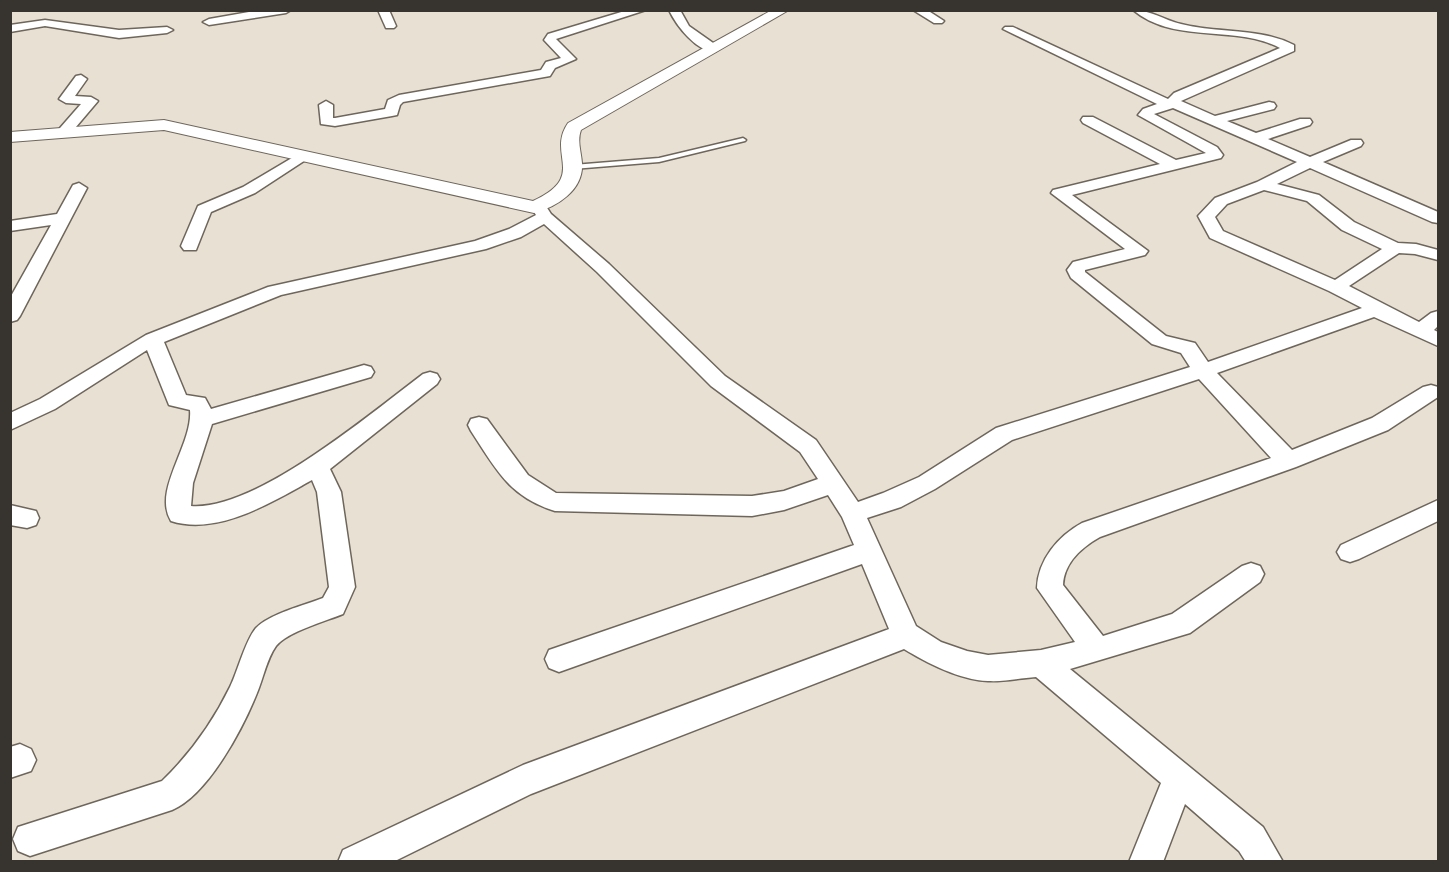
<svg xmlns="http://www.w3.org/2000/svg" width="1449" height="872" font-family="'Source Serif 4',serif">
<rect width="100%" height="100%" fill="#e9e0d4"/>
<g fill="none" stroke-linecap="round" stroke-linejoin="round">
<defs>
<path id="service" d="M 743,138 L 746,140 L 745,141 L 659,162 L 573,169 L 569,167 L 573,165 L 659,158 Z"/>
<g id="minor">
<path d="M 261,10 L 291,10 L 286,13 L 209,25 L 203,22 L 209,19 Z"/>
<path d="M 378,10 L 389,10 L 396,26 L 394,28 L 386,28 Z"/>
<path d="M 628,10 L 646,10 L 556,39 L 576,59 L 555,68 L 550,76 L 403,102 L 400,105 L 397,115 L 392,116 L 335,126 L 321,124 L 319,105 L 326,101 L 333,105 L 333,118 L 335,118 L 385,109 L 388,100 L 399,95 L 541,70 L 546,62 L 561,58 L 544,40 L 548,34 Z"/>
<path d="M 669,10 L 680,10 L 689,26 L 716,45 L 716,51 C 698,54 676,25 669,10 Z"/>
<path d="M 913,10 L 927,10 L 944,21 L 942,23 L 934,23 Z"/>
<path d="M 1133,10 C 1151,10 1164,20 1181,24 C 1220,34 1258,27 1294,45 L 1294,51 L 1181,101 L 1215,116 L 1269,102 L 1274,103 L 1276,106 L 1274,109 L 1227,121 L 1256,133 L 1300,119 L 1310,119 L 1312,122 L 1310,125 L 1268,139 L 1310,157 L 1351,140 L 1361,140 L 1363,143 L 1361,146 L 1323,162 L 1438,212 L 1438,223 L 1432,222 L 1310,168 L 1277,184 L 1319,195 L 1354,222 L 1398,243 L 1416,244 L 1438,250 L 1438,260 L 1415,254 L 1399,253 L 1349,286 L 1419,322 L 1431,313 L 1438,311 L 1438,326 L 1434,330 L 1438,332 L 1438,346 L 1374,317 L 1217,373 L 1292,450 L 1372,418 L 1423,387 L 1431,385 L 1438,387 L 1438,397 L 1388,430 L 1296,467 L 1100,537 C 1082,547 1064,563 1063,585 L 1103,636 L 1172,614 L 1242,566 L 1251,563 L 1260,566 L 1264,574 L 1260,582 L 1190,633 L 1070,669 L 1263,827 L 1283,862 L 1246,862 L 1239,851 L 1185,804 L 1163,862 L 1129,862 L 1161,783 L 1036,677 C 1021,678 1004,682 988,681 C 960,680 927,663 904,649 L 531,794 L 393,862 L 338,862 L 343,850 L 523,765 L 889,629 L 862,564 L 559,672 L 549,668 L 545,659 L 549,650 L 854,545 L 842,517 L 828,495 L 784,510 L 752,516 L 555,511 C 509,497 496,469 471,431 L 468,425 L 471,419 L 479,417 L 487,419 L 528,475 L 556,493 L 752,496 L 784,491 L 818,479 L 800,452 L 711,386 L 597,272 L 544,224 L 521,237 L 486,249 L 281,295 L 164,342 L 186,395 L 205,398 L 211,409 L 364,365 L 371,367 L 374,372 L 371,377 L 212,424 L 193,483 L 191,506 C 256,511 371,413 423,374 L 430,372 L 437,374 L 440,379 L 437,384 L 330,469 L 341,492 L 355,587 L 343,614 C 326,621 287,632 276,646 C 267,658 263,679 257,693 C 243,728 208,795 172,810 L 30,856 L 18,851 L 13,839 L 18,827 L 162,781 C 190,754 213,722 230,687 C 238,671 245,641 256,628 C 269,614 305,605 323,598 L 329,587 L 317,492 L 312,480 C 272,502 218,536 171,521 C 152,490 193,445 190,410 L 169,405 L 147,350 L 55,409 L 10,430 L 10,413 L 40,399 L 146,335 L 268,287 L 475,241 L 509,229 L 536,215 L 530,206 L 538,201 L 544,203 L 551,214 L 609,264 L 725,376 L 816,440 L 858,502 L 883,493 L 919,477 L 996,428 L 1190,367 L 1181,353 L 1152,344 L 1071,278 L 1067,270 L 1073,262 L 1125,249 L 1051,193 L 1053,190 L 1160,164 L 1083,123 L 1081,120 L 1083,117 L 1093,117 L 1176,160 L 1206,153 L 1138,115 L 1143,109 L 1157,104 L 1003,29 L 1005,27 L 1013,27 L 1168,99 L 1174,93 L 1280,48 C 1235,24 1175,45 1133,10 ZM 1173,108 L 1297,162 L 1257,182 L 1215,198 L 1198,216 L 1210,238 L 1329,291 L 1362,308 L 1208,362 L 1195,343 L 1166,336 L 1085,272 L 1085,270 L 1145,255 L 1148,251 L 1072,195 L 1221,158 L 1223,155 L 1217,147 L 1154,114 ZM 1264,190 L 1307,201 L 1342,230 L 1382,249 L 1335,280 L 1223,231 L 1215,217 L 1227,204 ZM 1199,379 L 1271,458 L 1082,523 C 1058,536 1038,560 1037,588 L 1075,642 L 1041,650 L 988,655 L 967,651 L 941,642 L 916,626 L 867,518 L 901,507 L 935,489 L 1012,440 Z"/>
<path d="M 45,20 L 119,30 L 167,27 L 173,30 L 167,33 L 119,38 L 45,26 L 10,32 L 10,25 Z"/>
<path d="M 81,75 L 87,79 L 75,96 L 91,97 L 98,101 L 70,134 L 60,134 L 58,131 L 60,128 L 81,104 L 66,103 L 59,99 L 76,76 Z"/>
<path d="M 302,152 L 307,153 L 309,156 L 307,159 L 255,193 L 211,212 L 196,250 L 184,250 L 181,246 L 198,206 L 243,187 Z"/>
<path d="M 79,183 L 87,188 L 20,316 L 17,320 L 10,322 L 10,298 L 51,225 L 10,231 L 10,221 L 57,214 L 73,185 Z"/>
<path d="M 1438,500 L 1438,521 L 1359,559 L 1350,562 L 1341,559 L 1337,552 L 1341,545 Z"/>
<path d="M 10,505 L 36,511 L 39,518 L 36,525 L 27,528 L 10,525 Z"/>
<path d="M 20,744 L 31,749 L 36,760 L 31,771 L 10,778 L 10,747 Z"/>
</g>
<path id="tertiary" d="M 772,10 L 789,10 L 581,130 C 577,141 581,151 582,163 C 584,190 557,207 534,213 L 164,130 L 10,142 L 10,132 L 164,120 L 533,201 C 588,176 546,155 568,123 Z"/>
</defs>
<use href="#service" stroke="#6e665b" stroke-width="3"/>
<use href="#minor" stroke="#6e665b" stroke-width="3"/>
<use href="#tertiary" stroke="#6e665b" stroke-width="2"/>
<use href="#service" fill="#fff" fill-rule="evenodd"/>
<use href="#minor" fill="#fff" fill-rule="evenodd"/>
<use href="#tertiary" fill="#fff" fill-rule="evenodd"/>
</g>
<rect width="1449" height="872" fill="none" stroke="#37342f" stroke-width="24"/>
</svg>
